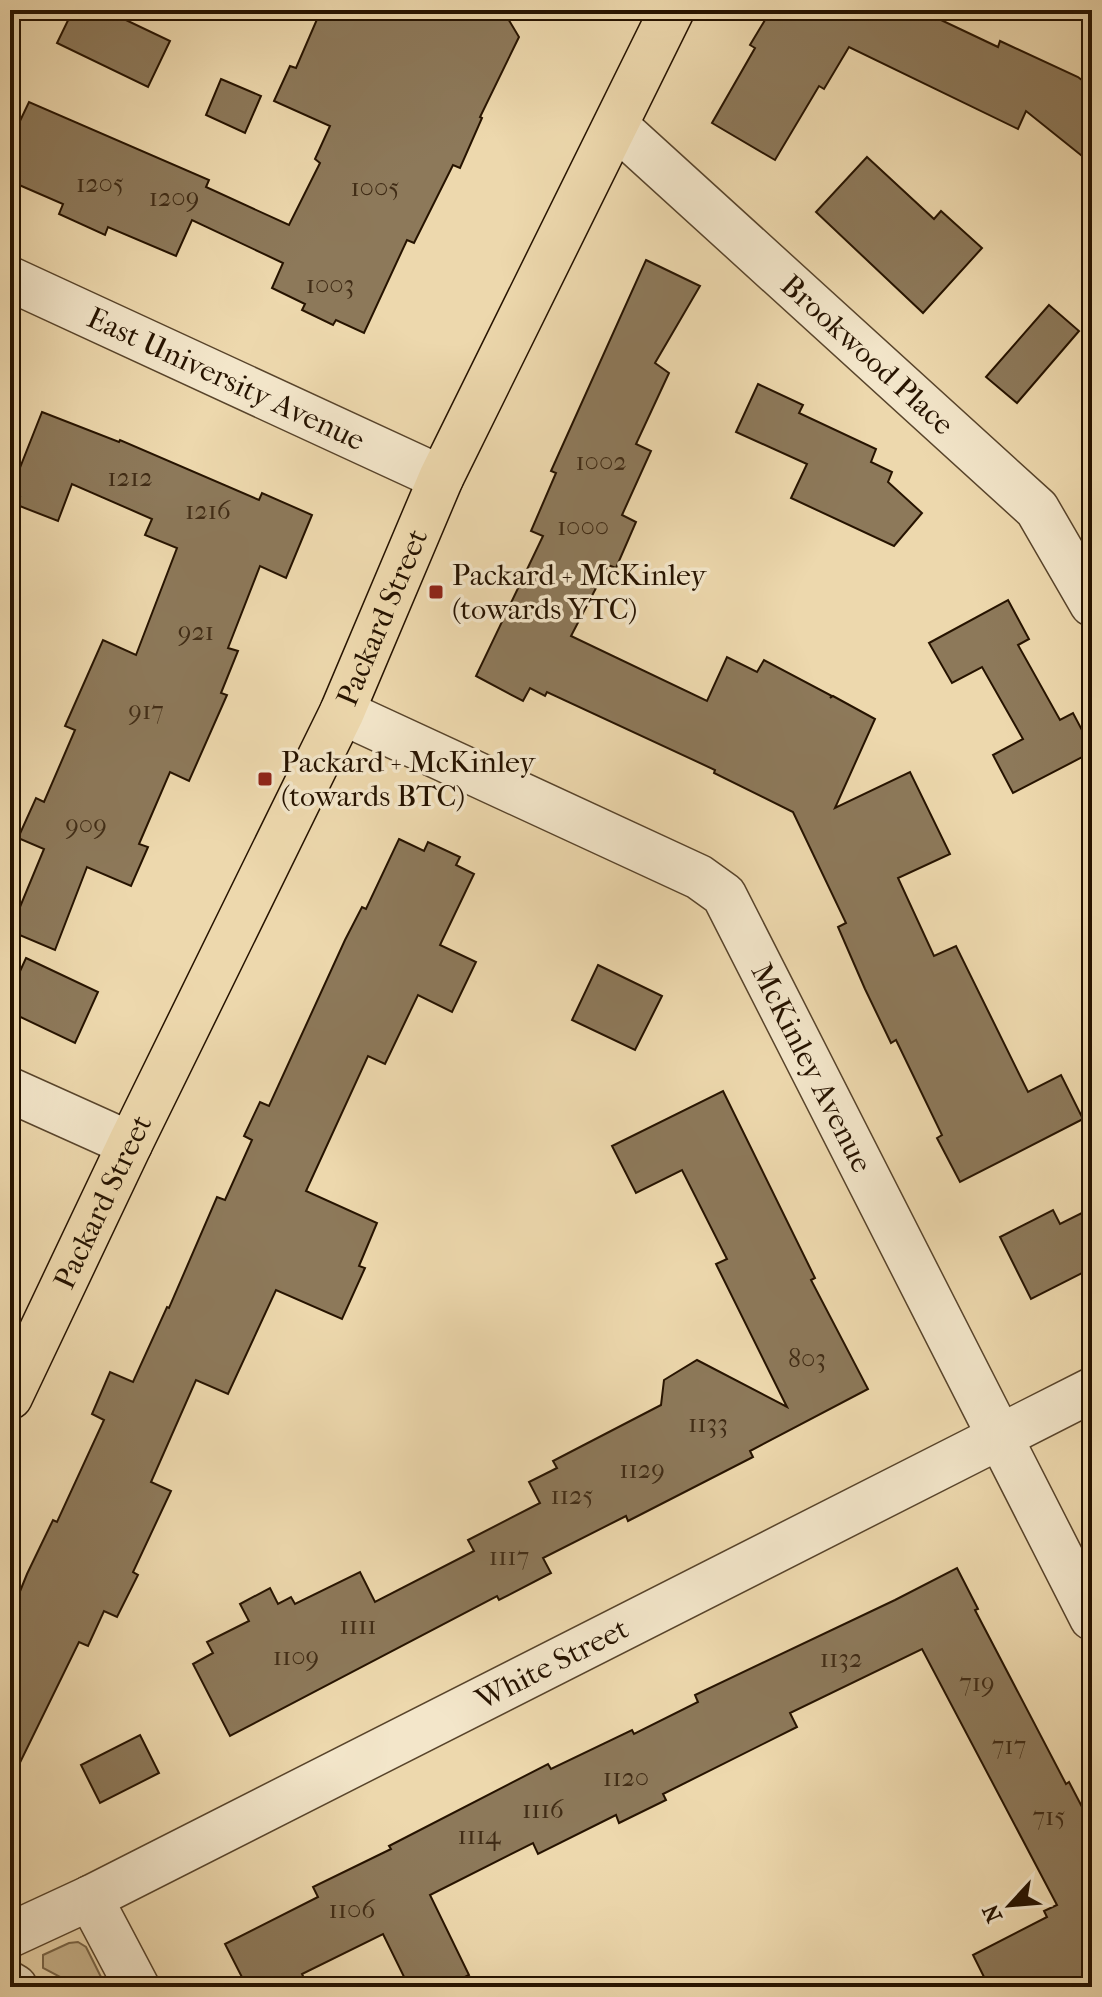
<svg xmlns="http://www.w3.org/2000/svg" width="1102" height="1997" font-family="'IM FELL French Canon',serif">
<rect width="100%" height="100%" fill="#edd8ad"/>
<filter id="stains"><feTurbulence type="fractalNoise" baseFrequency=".0025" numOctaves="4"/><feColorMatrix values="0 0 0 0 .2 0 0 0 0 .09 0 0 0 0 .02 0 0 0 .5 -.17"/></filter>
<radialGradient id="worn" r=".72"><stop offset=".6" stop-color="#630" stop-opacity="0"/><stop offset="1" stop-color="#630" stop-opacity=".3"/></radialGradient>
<path fill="#cbb790" stroke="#786548" stroke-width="2" d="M 78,1942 L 86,1947 L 106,1987 L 79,1987 L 43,1968 L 43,1955 L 69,1943 Z"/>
<g fill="#8d795a" stroke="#261300" stroke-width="2">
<path d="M 73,10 L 105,10 L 170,41 L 148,87 L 57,43 Z"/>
<path d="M 321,10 L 480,10 L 492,16 L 504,12 L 519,37 L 480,117 L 482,118 L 460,168 L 453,165 L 414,243 L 407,240 L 364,333 L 336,320 L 333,325 L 302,310 L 305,304 L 272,288 L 283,263 L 192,220 L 176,256 L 108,227 L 105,235 L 59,214 L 63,204 L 10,181 L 10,117 L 20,121 L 29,102 L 209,180 L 206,187 L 289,225 L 320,163 L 315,159 L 330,126 L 274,101 L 290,66 L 296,68 Z"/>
<path d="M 771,10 L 920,10 L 998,47 L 1000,41 L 1078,77 L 1092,88 L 1092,164 L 1026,111 L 1018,129 L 849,47 L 824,89 L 819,86 L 775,160 L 712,123 L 755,48 L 750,45 Z"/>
<path d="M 221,79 L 261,96 L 245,133 L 206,115 Z"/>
<path d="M 867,157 L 934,219 L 941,211 L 982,248 L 923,313 L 816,212 Z"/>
<path d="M 646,260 L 700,286 L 655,363 L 669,373 L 636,444 L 651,451 L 622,515 L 636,522 L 616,568 L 608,565 L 571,636 L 707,701 L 727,657 L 757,672 L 764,660 L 832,696 L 830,698 L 833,696 L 875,719 L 835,808 L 910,772 L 950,854 L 898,878 L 934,956 L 956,946 L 1028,1092 L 1061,1075 L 1083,1119 L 960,1182 L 937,1138 L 942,1135 L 896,1040 L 891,1043 L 865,989 L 838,927 L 846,923 L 793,812 L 714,773 L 715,770 L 547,692 L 545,696 L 530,688 L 523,701 L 476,676 L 543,536 L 531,531 L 556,473 L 551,471 Z"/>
<path d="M 1049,305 L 1079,331 L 1017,403 L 986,377 Z"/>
<path d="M 758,384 L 803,405 L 799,413 L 876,449 L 871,462 L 892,472 L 888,482 L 922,513 L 894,546 L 791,498 L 807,464 L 736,432 Z"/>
<path d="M 42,412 L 119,442 L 120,440 L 259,500 L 262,493 L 312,515 L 286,578 L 260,566 L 228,648 L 238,651 L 221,693 L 227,695 L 189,781 L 170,772 L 139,844 L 148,847 L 131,886 L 87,867 L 55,950 L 10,931 L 44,849 L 18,838 L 36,798 L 44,802 L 75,730 L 65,726 L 103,640 L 136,655 L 177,548 L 145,535 L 152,519 L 72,484 L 58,521 L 17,505 L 20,497 L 10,493 Z"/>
<path d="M 1008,600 L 1029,639 L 1018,645 L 1060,720 L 1073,713 L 1092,749 L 1092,752 L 1013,793 L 993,755 L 1023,739 L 982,667 L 952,683 L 929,643 Z"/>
<path d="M 399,839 L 424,851 L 428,842 L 460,857 L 456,865 L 474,874 L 440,945 L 476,962 L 452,1012 L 418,995 L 385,1064 L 368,1056 L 306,1191 L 377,1223 L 359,1266 L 365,1268 L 342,1319 L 276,1290 L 228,1394 L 196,1380 L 151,1482 L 171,1491 L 133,1572 L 138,1575 L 117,1617 L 104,1611 L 88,1646 L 79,1642 L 10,1783 L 10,1616 L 27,1574 L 53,1520 L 57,1522 L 104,1420 L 92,1414 L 110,1372 L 133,1382 L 167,1307 L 169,1308 L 217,1197 L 225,1200 L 252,1140 L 244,1136 L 260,1102 L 269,1106 L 345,940 L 362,907 L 366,909 Z"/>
<path d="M 26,958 L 98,992 L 75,1043 L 10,1012 L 10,993 Z"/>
<path d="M 598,965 L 662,996 L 635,1050 L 572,1020 Z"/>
<path d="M 723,1091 L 815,1278 L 811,1280 L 868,1389 L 750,1451 L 753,1457 L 628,1521 L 626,1516 L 543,1558 L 551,1573 L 499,1600 L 497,1596 L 230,1736 L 193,1664 L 213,1653 L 207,1642 L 249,1621 L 240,1604 L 270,1588 L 278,1604 L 291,1597 L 295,1604 L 360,1572 L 375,1602 L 474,1551 L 468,1540 L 540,1503 L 529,1482 L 557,1468 L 553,1461 L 661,1405 L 664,1380 L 697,1360 L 787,1407 L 716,1264 L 727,1259 L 682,1170 L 636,1193 L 612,1146 Z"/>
<path d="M 1092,1208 L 1090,1269 L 1031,1299 L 1000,1237 L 1053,1210 L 1060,1224 Z"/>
<path d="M 957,1568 L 978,1609 L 975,1610 L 1066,1784 L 1069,1782 L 1092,1826 L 1092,1987 L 989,1987 L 973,1955 L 1047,1917 L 1044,1911 L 1057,1905 L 922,1649 L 790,1713 L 797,1727 L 663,1794 L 666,1800 L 619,1823 L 616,1815 L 538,1854 L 533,1843 L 430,1895 L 469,1975 L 444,1987 L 409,1987 L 383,1934 L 302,1974 L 308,1987 L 247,1987 L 225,1944 L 318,1897 L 313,1887 L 391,1849 L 389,1846 L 548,1764 L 551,1769 L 632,1730 L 634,1734 L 698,1702 L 695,1695 L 895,1600 Z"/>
<path d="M 140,1735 L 159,1773 L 100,1803 L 81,1765 Z"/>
</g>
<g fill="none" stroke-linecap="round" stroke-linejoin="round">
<defs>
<g id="minor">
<path id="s1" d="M 616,126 L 1037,509 L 1092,604"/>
<path id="s2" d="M 10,279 L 441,478"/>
<path id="s3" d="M 342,712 L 699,877 L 724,895 L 1092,1618"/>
<path d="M 10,1090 L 130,1144"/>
<path d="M 90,1898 L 137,1987"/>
<path id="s4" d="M 10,1935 L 90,1898 L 1092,1390"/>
<path d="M 10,1984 L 15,1987"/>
</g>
<g id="major">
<path id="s5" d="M 10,1397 L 130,1144 L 342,712 L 441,478 L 672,10"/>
</g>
</defs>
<use href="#minor" stroke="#58442b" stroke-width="47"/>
<use href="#major" stroke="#261300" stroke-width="47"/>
<use href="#minor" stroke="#f3e6ca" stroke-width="44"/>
<use href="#major" stroke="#edd8ad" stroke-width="44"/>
</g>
<g fill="#8f2418" stroke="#f3e6ca" stroke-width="3">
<rect x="428" y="584" width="16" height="16" rx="4"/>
<rect x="257" y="771" width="16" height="16" rx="4"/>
</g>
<g text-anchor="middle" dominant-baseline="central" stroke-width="7" stroke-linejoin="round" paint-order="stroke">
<g font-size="26" fill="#402c16">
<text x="100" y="183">1205</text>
<text x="375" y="187">1005</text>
<text x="174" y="197">1209</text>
<text x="330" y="284">1003</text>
<text x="601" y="461">1002</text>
<text x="130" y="477">1212</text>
<text x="208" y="510">1216</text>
<text x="583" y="526">1000</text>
<text x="196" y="631">921</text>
<text x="146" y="710">917</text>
<text x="86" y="824">909</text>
<text x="807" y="1358">803</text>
<text x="708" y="1423">1133</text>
<text x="642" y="1469">1129</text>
<text x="572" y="1495">1125</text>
<text x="509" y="1556">1117</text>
<text x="358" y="1625">1111</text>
<text x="296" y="1656">1109</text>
<text x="841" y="1658">1132</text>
<text x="977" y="1682">719</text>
<text x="1009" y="1745">717</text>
<text x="626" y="1777">1120</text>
<text x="543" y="1809">1116</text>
<text x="1049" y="1816">715</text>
<text x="479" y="1835">1114</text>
<text x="352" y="1909">1106</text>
</g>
<g font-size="30" fill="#261300" stroke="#f3e6ca">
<text stroke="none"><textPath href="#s1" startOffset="340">Brookwood Place</textPath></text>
<text stroke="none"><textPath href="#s2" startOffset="238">East University Avenue</textPath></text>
<text stroke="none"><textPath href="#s5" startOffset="864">Packard Street</textPath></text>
<text stroke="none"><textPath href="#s3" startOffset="618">McKinley Avenue</textPath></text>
<text stroke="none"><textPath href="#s5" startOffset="216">Packard Street</textPath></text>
<text stroke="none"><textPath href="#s4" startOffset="606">White Street</textPath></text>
</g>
<g font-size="30" fill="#261300" stroke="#f3e6ca" text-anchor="start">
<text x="452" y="575">Packard + McKinley<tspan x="452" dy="34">(towards YTC)</tspan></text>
<text x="281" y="762">Packard + McKinley<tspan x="281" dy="34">(towards BTC)</tspan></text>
</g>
</g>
<rect width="1102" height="1997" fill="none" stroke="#edd8ad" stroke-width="40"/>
<rect x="12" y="12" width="1078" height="1973" fill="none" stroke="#261300" stroke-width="4"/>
<rect x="20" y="20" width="1062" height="1957" fill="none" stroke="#261300" stroke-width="2"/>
<g transform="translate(1010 1905) rotate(244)" stroke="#f3e6ca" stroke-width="6" paint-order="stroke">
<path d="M0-6L14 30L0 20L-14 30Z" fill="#261300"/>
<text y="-12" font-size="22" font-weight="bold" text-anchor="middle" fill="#261300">N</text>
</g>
<rect width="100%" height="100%" filter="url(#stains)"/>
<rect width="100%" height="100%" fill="url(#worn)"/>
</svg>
